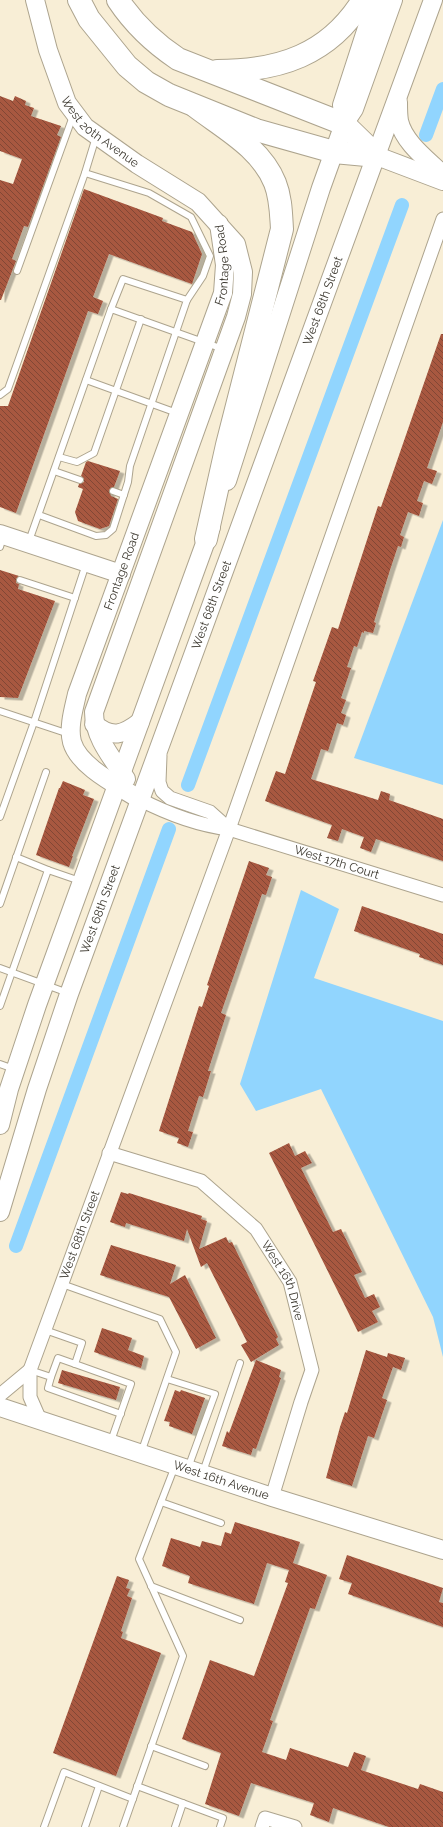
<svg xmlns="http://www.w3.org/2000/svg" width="443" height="1827" font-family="Raleway,sans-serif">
<defs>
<pattern id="building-back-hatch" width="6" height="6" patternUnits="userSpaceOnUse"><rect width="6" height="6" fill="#a85841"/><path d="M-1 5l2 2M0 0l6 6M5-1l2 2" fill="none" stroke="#824634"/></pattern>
<filter id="shadow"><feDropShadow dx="4.5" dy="2.5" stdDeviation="0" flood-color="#0004"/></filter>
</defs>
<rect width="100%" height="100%" fill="#f8eed6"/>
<g fill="#91d5fe">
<path d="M 443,520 L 443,785 L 354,758 Z"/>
<path d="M 301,890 L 339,909 L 314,978 L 443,1021 L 443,1357 L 433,1317 L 321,1089 L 256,1111 L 240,1084 Z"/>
</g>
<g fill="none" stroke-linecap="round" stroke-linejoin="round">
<g stroke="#91d5fe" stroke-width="14">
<path d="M 426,135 L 443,89"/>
<path d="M 188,785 L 402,205"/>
<path d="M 16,1246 L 169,829"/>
</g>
</g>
<g fill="url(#building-back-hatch)" filter="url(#shadow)">
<path d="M 0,96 L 13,101 L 15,96 L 26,101 L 25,105 L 34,108 L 31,116 L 61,126 L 57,135 L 61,137 L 28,227 L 24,226 L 12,259 L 16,261 L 1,300 L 0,300 L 0,180 L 13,184 L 22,159 L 0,151 Z"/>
<path d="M 84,189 L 163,218 L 162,221 L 192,232 L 202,254 L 192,284 L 109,254 L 93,297 L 103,301 L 98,314 L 88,311 L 16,513 L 0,507 L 0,406 L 8,406 Z"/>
<path d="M 441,334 L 443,334 L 443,422 L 427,468 L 437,471 L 432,484 L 424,481 L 417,501 L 423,503 L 419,516 L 408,512 L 400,535 L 404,537 L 401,547 L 398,546 L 390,570 L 374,622 L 376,623 L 373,633 L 364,631 L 364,633 L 362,632 L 357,647 L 354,646 L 347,667 L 351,668 L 341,698 L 346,700 L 341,713 L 346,715 L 343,725 L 337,723 L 328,751 L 321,749 L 311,779 L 378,800 L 381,791 L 390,794 L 389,800 L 443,819 L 443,861 L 376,839 L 371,852 L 360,848 L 364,837 L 342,829 L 338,841 L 327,838 L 332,825 L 265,801 L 276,771 L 285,774 L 316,682 L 313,681 L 332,627 L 338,629 L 378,506 L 381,507 Z"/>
<path d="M 88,461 L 120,471 L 114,487 L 109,490 L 111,496 L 118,499 L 109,526 L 100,529 L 78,521 L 75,512 L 83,489 L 78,487 L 79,484 L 84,482 L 84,479 L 81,476 L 86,462 Z"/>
<path d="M 0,570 L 19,576 L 16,579 L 16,583 L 19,584 L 18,589 L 55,601 L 18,698 L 0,697 Z"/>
<path d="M 63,781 L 85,790 L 83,795 L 94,799 L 72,856 L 73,856 L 69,867 L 36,855 L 59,788 L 60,788 Z"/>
<path d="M 249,861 L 269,868 L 266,875 L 272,877 L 266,895 L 262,894 L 221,1013 L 226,1015 L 208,1071 L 211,1071 L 203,1097 L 199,1096 L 188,1131 L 193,1132 L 188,1147 L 177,1143 L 179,1138 L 159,1131 L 199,1006 L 202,1007 L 209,986 L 207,985 Z"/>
<path d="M 362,906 L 443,934 L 443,965 L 419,957 L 420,954 L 354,931 Z"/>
<path d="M 289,1143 L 295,1156 L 305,1151 L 312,1163 L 301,1168 L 333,1232 L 341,1229 L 362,1272 L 354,1275 L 365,1298 L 374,1294 L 380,1307 L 372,1311 L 378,1322 L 358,1332 L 269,1153 Z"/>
<path d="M 121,1192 L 128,1194 L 129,1193 L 202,1216 L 201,1219 L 207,1221 L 199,1249 L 226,1237 L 229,1243 L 232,1242 L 278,1337 L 276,1339 L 279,1345 L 251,1362 L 241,1345 L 247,1342 L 207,1263 L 201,1267 L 187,1229 L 184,1241 L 126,1223 L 125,1227 L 110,1222 Z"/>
<path d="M 111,1245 L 176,1265 L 170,1284 L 185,1275 L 216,1338 L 196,1349 L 169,1297 L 100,1275 Z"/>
<path d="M 102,1328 L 132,1338 L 128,1350 L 144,1356 L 141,1368 L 94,1352 Z"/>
<path d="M 366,1350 L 387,1357 L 388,1353 L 405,1358 L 401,1370 L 393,1367 L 382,1398 L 387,1400 L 374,1438 L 368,1436 L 352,1486 L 326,1478 L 340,1427 L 345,1412 L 347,1413 Z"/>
<path d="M 256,1360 L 281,1370 L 279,1377 L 281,1378 L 256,1449 L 253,1448 L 251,1455 L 222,1446 L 227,1431 L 229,1433 Z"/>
<path d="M 62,1370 L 120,1387 L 116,1400 L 58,1383 Z"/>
<path d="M 175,1390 L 180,1392 L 181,1390 L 205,1398 L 192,1434 L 169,1426 L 170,1422 L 164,1421 Z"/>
<path d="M 235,1522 L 300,1542 L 293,1563 L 327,1575 L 315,1609 L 310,1608 L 270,1720 L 273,1721 L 262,1752 L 286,1760 L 290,1748 L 348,1767 L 354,1752 L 366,1756 L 361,1770 L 418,1789 L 420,1784 L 443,1792 L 443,1827 L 389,1827 L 333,1808 L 329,1822 L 310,1815 L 314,1803 L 251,1783 L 239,1816 L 205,1804 L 221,1753 L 182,1739 L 210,1660 L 254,1676 L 288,1583 L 285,1582 L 289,1570 L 267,1563 L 254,1604 L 188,1583 L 190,1576 L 162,1566 L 171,1538 L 200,1547 L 202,1541 L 221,1546 L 225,1532 L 231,1534 Z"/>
<path d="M 347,1555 L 443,1588 L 439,1602 L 443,1603 L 443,1627 L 348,1594 L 352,1583 L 339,1579 Z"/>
<path d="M 117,1576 L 129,1580 L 126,1588 L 130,1589 L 127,1596 L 132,1598 L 121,1631 L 123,1632 L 121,1638 L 161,1653 L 116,1776 L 53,1753 Z"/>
</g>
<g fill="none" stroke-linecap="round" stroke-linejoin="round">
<defs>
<g id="lane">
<path d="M 96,137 L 85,173 L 149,193 L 191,217 L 210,256 L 203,276 L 187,300"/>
<path d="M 17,271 L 73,116"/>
<path d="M 86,380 L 177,413"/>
<path d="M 0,395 L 8,389 L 85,173"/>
<path d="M 59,457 L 77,462 L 94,453 L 141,319"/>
<path d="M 54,471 L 80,480"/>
<path d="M 113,491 L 124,495"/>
<path d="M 39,515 L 96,536 L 106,535 L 113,529 L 128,482 L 130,466 L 187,300 L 123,279 L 111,309"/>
<path d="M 29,541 L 111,309 L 223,349"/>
<path d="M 0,547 L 3,537"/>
<path d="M 20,580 L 75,598"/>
<path d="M 0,711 L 69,734"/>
<path d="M 0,817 L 34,722 L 86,564"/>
<path d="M 16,857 L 48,870"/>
<path d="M 0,904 L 46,772"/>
<path d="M 0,968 L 68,993"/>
<path d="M 0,1006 L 48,870 L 80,881"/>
<path d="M 0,1064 L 14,1069"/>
<path d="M 62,1284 L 160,1319 L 176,1352 L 141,1453"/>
<path d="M 45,1330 L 82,1343 L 75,1364 L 131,1384 L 111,1441"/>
<path d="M 30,1370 L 51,1377 L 48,1388 L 121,1414"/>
<path d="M 51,1377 L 58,1358 L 75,1364"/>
<path d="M 167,1379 L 215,1394 L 188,1468"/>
<path d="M 203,1472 L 240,1363"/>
<path d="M 161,1502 L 221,1523"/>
<path d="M 151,1586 L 240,1620"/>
<path d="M 151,1746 L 205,1766"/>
<path d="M 137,1786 L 223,1818 L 220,1827"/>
<path d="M 44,1827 L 64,1772 L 133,1799"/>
<path d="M 85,1827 L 99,1786"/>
<path d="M 123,1827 L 183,1656 L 139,1559 L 175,1466"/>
<path d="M 175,1827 L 183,1803"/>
</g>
<g id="street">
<path d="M 160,756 L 159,782 L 162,791 L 170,798 L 210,812 L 229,829"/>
<path id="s1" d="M 139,799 C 168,814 197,825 229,829 L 443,895"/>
<path id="s2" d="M 109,1153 L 201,1181 L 256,1229 L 290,1282 L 312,1370 L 301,1402 L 272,1497"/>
<path d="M 0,1395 L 30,1370"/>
<path id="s3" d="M 40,1420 L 30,1397 L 30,1370 L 229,829 L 443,219"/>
<path d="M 262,1827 L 265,1818 L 295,1827"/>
</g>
<g id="secondary">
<path id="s4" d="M 35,0 L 48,50 L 67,103 L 85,127 L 137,164 L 198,202 L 236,244 L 243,272 L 242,294 L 236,317 L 94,712 C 94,738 113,759 126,779"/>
<path d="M 398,102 C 398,108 398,115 399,121 C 404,143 428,160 443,175"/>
<path d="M 344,124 L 342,105 L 376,0"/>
<path d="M 377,156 L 443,181"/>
<path d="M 227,481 L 321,188 L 344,124 L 354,109 L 393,0"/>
<path d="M 0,534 L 121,574"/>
<path d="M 94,724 C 112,739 123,735 140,722"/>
<path id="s5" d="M 139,799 C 119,786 79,767 72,742 C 68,727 74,708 77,694 L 223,293 L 225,265 L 219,224"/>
<path d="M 0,1125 L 9,1089 L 37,1005 L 211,527"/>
<path id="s6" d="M 0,1212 L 37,1089 L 69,994 L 433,0"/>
<path id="s7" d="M 0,1407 L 272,1497 L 443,1550"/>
</g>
<g id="highway">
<path d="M 79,0 L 89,19 L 127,66 L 146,82 L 169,95 L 256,130 L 334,152 L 377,156"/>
<path d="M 118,0 C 134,24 154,43 178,59 L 344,124 L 377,156"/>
<path d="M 217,71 C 279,71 329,55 363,0"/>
<path d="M 196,107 C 225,129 261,148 275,183 C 281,198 281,214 282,229 L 227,445 L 206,539"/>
</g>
</defs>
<use href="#lane" stroke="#ada48e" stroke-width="8"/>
<use href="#street" stroke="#ada48e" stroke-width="15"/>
<use href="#secondary" stroke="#ada48e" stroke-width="20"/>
<use href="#highway" stroke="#ada48e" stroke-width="24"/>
<use href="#lane" stroke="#fff" stroke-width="6"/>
<use href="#street" stroke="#fff" stroke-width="13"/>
<use href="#secondary" stroke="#fff" stroke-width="18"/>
<use href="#highway" stroke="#fff" stroke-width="22"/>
</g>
<g text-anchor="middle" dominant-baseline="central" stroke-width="4" stroke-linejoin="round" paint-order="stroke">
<g font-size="12" fill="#3b372e" stroke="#fff">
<text stroke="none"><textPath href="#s4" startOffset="152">West 20th Avenue</textPath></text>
<text stroke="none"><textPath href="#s5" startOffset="593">Frontage Road</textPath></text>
<text stroke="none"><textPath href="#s6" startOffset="967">West 68th Street</textPath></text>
<text stroke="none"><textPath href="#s5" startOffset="269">Frontage Road</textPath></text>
<text stroke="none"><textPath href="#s6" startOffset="643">West 68th Street</textPath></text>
<text stroke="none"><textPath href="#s1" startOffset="208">West 17th Court</textPath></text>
<text stroke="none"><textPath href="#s6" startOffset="319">West 68th Street</textPath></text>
<text stroke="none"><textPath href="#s3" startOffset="196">West 68th Street</textPath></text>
<text stroke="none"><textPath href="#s2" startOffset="228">West 16th Drive</textPath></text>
<text stroke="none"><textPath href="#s7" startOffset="233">West 16th Avenue</textPath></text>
</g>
</g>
</svg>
